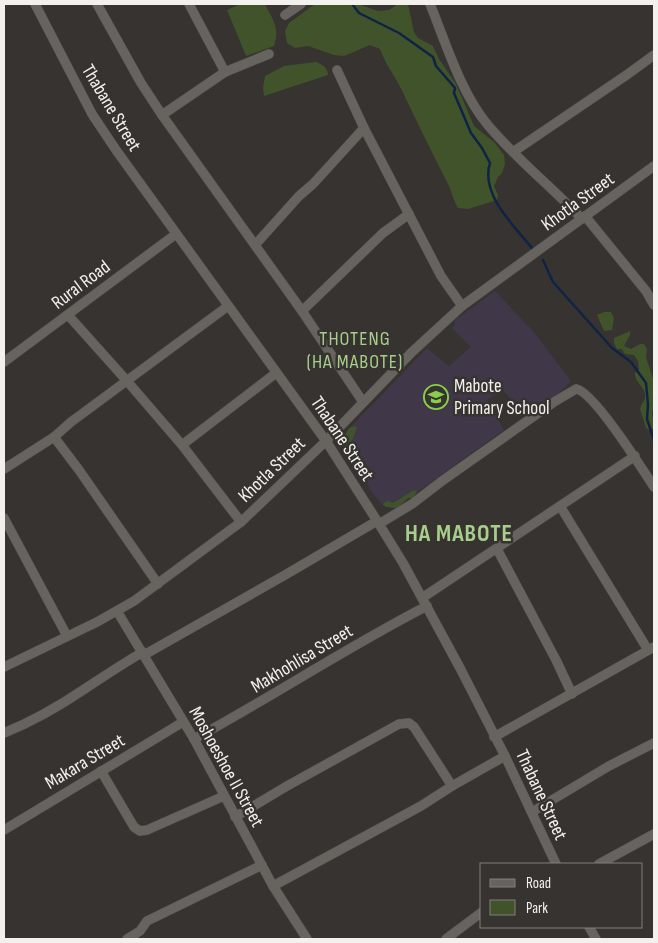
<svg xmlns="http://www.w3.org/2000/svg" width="658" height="943" font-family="'Sofia Sans Condensed',sans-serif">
<rect width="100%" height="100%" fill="#363330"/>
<path fill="#403748" d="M 495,291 L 533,331 L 571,381 L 558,394 L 525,416 L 503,390 L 487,400 L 504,430 L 395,508 L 383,506 L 371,491 L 341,437 L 427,348 L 449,366 L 471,347 L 452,328 L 455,324 L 454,321 Z"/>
<g fill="#41532a">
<path d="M 240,4 L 265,4 C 273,20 280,28 274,46 L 246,56 L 227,10 Z"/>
<path d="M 315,4 L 358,4 L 378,11 L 389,10 L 398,4 L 408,4 L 414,32 L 418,38 L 433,46 L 439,59 L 456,84 L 474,126 L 495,143 L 504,155 L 505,164 L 502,173 L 498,177 L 494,186 L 498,195 L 497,200 L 468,209 L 458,208 C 453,200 452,192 448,184 C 433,155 419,126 405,97 C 398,80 386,66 380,49 L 370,45 L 344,56 L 334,55 L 308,46 L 295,48 L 287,43 L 285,31 L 289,23 Z"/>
<path d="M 316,62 C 323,65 327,67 328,75 L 264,96 L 263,88 L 265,76 L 284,66 Z"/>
<path d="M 604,312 L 611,312 L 614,318 L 612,330 L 604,331 L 597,315 Z"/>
<path d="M 630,331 L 630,335 L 624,346 L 631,349 L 640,344 L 644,344 L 647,349 L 646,357 L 654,382 L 654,408 L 652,412 L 654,426 L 651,431 L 646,428 L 640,409 C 641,404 645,401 645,397 C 646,387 634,382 635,373 L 639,369 L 638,361 L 634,355 L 625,354 L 622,349 L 617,349 L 614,343 L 614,338 Z"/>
<path d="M 355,426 L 357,428 L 349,448 L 344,447 L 342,440 L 349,428 Z"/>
<path d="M 354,455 C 362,459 369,469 367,478 C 358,476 352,465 354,455 Z"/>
<path d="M 414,490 L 417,492 L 412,498 L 408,498 L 397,508 L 386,507 L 383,504 L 387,501 L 393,503 Z"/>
</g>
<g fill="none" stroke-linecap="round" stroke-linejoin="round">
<g stroke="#0f2444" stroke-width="2.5">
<path d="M 354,4 L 353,5 L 359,13 L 399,33 L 433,57 L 436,66 L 455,88 L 454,93 L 471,133 L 482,148 L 490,163 C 480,194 514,226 532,248"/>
<path d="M 543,260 L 553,282 L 612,348 L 631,362 L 646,383 L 648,405 L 647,419 L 654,440"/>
</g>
<defs>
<g id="minor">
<path d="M 35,4 L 92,114 L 116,150 L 326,441 L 379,524 L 403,563 L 460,668 L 505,756 L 556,864"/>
<path d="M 97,4 L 141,83 L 162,115 L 302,311 L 363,402"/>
<path d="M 189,4 L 225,72"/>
<path d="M 430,4 C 446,43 460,91 487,124 C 516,159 551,186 582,219"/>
<path d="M 285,15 L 301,4"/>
<path d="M 337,70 L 364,128 L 441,276 L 462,306"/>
<path d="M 162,115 L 225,72 L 269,54"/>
<path d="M 513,152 L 628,74 L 654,55"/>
<path d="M 585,216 L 646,291 L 654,305"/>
<path d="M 255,245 L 299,196 L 313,184 L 364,128"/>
<path d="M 302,311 L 383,233 L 409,214"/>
<path d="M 68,315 L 127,381 L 182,445 L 241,522"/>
<path d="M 4,362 L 176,234"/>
<path d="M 54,437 L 79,470 L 158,584"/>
<path d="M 182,445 L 276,373"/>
<path d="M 4,469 L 54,437 L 71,422 L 228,306"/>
<path d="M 560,506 L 648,650"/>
<path d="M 4,518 L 67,636"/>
<path d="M 379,524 L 412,504 L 442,481 L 554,402 L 576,389 C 593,391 643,470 654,487"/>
<path d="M 497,549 L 556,660 L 572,694"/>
<path d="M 422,598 L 635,456"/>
<path d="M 117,611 L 194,739 L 273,886 L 307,939"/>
<path d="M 144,655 L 285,575 L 377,521"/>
<path d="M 4,667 L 97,622 L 134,601 L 241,522 L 326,441 L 412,352 L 462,306 L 654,166"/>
<path d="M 4,733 C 31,722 58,707 83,690 C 103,677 122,664 143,652"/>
<path d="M 494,737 L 654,647"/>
<path d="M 194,739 C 272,697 347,647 427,606"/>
<path d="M 101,771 L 134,827 L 140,831 L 147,830 L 224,796"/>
<path d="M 532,812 L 609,766 L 654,743"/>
<path d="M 235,817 L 287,786 L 399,724 L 409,723 L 414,727 L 452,786"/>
<path d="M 4,830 L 183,722"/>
<path d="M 599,864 L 654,834"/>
<path d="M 273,886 L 421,806 L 452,786 L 505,756"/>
<path d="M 589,927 L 596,939"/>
<path d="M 127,939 L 140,931 L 147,921 L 262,865"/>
<path d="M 446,939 L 482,912"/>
</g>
</defs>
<use href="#minor" stroke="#545350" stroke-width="10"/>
<use href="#minor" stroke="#676460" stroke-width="9"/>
</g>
<defs>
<symbol id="school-ring" viewBox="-11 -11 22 22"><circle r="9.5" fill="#363330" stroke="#88cf4a" stroke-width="1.5"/><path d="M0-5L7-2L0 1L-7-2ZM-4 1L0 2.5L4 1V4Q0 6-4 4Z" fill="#88cf4a"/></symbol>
</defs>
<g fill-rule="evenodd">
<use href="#school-ring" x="422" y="383" width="28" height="28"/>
</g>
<g text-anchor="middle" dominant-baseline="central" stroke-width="5" stroke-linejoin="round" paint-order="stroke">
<g font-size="19" fill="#f2f1ee" stroke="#363330">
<text transform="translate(111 108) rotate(59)">Thabane Street</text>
<text transform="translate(578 202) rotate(-36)">Khotla Street</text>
<text transform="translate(81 285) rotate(-37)">Rural Road</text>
<text transform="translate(342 439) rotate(56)">Thabane Street</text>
<text transform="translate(272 470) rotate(-44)">Khotla Street</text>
<text transform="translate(302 659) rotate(-31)">Makhohlisa Street</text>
<text transform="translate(85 762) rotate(-31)">Makara Street</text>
<text transform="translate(226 767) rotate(61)">Moshoeshoe II Street</text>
<text transform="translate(541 795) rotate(65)">Thabane Street</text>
</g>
<g font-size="19" fill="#f2f1ee" stroke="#363330" text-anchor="start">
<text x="454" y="386">Mabote<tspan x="454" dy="22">Primary School</tspan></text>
</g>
<g font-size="20" letter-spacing="1" fill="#a7ce8b" stroke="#363330">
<text x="355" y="339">THOTENG<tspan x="355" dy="23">(HA MABOTE)</tspan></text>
</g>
<g font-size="24" font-weight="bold" letter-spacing="1" fill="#a7ce8b" stroke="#363330">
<text x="459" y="533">HA MABOTE</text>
</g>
</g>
<rect width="658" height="943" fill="none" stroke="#f2f1ee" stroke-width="10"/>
<rect x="480" y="863" width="162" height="65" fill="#363330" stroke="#817f7c"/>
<rect x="490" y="879" width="25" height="8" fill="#676460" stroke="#817f7c"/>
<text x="526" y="888" font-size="15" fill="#f2f1ee">Road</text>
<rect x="490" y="900" width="25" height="15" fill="#41532a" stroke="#817f7c"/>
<text x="526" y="913" font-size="15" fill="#f2f1ee">Park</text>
</svg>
